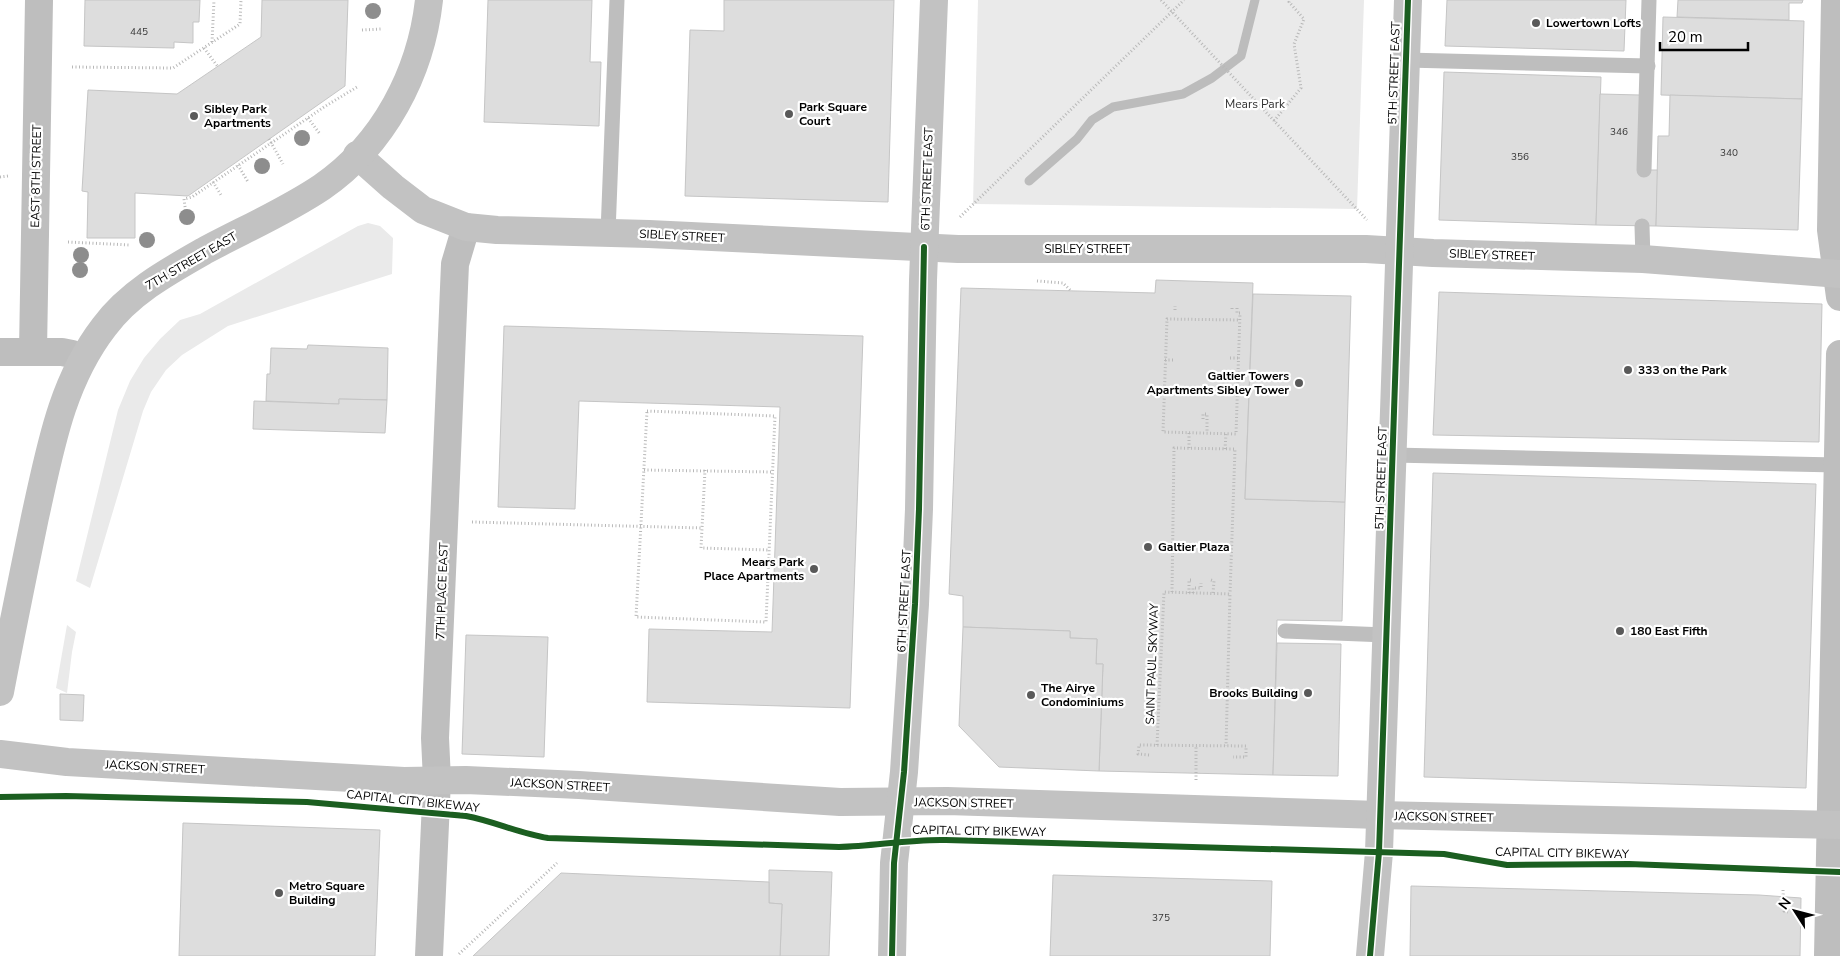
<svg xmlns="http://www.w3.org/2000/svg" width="1840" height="956" font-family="'Nunito Sans',sans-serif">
<rect width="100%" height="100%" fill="#fff"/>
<g fill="#eaeaea">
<path d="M 978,0 L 1364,0 L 1357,209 L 973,204 Z"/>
<path d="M 368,223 L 380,226 L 393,238 L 392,274 L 228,326 L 182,355 L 166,370 L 151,392 L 143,411 L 90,588 L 76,581 L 118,410 L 130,381 L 144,358 L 160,339 L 180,320 L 200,314 L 358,226 Z"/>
<path d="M 67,625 L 76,632 L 72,652 L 67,693 L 56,688 Z"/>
</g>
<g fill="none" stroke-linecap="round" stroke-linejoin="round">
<path stroke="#bcbcbc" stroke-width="9" d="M 1029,181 L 1077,139 L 1092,120 L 1113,107 L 1183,94 L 1212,78 L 1241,56 L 1255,0"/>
</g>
<g fill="#ddd" stroke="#c5c5c5">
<path d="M 85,0 L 200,0 L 199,22 L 193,22 L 193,43 L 174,42 L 174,48 L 84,46 Z"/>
<path d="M 262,0 L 348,0 L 345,86 L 188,196 L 135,193 L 135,238 L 87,238 L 88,192 L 82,191 L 88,90 L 177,94 L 261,37 Z"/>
<path d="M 488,0 L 592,0 L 590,62 L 601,62 L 599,126 L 484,122 Z"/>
<path d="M 724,0 L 894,0 L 888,202 L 685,196 L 690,30 L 724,31 Z"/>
<path d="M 1447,0 L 1626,0 L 1624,51 L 1445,46 Z"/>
<path d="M 1678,0 L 1803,0 L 1802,3 L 1789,3 L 1789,20 L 1677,17 Z"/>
<path d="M 1663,17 L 1804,21 L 1802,99 L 1661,95 Z"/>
<path d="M 1444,72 L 1601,77 L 1596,225 L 1439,220 Z"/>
<path d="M 1600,94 L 1640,95 L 1638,170 L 1658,170 L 1656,226 L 1596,225 Z"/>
<path d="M 1670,95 L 1802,99 L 1798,230 L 1656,226 L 1658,136 L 1669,136 Z"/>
<path d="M 1156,280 L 1253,283 L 1245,499 L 1345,502 L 1342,621 L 1277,620 L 1273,775 L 1099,771 L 1103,664 L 1096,664 L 1097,639 L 1070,638 L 1070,631 L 963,627 L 963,596 L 949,594 L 961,288 L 1155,293 Z"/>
<path d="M 1439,292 L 1822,304 L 1819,442 L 1433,435 Z"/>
<path d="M 1253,294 L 1351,296 L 1345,502 L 1245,499 Z"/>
<path d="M 504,326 L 863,336 L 850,708 L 647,702 L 649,629 L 772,632 L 780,407 L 579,401 L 575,509 L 498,507 Z"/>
<path d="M 308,345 L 388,348 L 387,400 L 339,399 L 339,404 L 266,401 L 267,374 L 270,374 L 271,348 L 307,349 Z"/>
<path d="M 339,399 L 387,400 L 385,433 L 253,429 L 254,401 L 339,404 Z"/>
<path d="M 1433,473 L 1816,484 L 1806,788 L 1424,777 Z"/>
<path d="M 963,627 L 1070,631 L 1070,638 L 1097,639 L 1096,664 L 1103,664 L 1099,771 L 999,767 L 959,726 Z"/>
<path d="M 466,635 L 548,637 L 544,757 L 462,754 Z"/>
<path d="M 1277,643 L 1341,644 L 1338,776 L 1273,775 Z"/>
<path d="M 60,694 L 84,695 L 83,721 L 60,720 Z"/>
<path d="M 183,823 L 380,830 L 375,956 L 179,956 Z"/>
<path d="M 769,870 L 832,872 L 829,956 L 780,956 L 782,904 L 769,903 Z"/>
<path d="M 561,873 L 769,882 L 769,903 L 782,904 L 780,956 L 473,956 Z"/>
<path d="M 1053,875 L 1272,881 L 1270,956 L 1050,956 Z"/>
<path d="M 1411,886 L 1759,895 L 1801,898 L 1800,956 L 1410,956 Z"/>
</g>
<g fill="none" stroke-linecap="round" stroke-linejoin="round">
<g stroke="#b8b8b8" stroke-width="3" stroke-dasharray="1 2.5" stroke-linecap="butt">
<path d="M 1161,0 L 1367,220"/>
<path d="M 362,30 L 381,29"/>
<path d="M 212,42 L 214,0"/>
<path d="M 204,48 L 218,67"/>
<path d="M 72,67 L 173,68 L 240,24 L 241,0"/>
<path d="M 308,118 L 320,134"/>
<path d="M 1274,121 L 1301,88 L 1294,44 L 1304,19 L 1289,2 L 1290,0"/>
<path d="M 269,139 L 283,164"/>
<path d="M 238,165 L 248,182"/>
<path d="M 0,177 L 8,176"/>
<path d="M 213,182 L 221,195"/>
<path d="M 186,214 L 184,199 L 192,197 L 324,107 L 357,87"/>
<path d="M 960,217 L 1184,0"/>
<path d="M 68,242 L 130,245"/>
<path d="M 1037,281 L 1063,283 L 1071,291"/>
<path d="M 1232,308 L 1232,311"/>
<path d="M 1237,308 L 1237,313 L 1240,313 L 1236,434 L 1163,432 L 1167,319 L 1240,320"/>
<path d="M 1175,310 L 1175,306"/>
<path d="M 1230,358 L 1238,358"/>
<path d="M 1165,360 L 1173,360"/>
<path d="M 647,411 L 775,416 L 766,622 L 636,617 Z"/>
<path d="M 1203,419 L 1203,414 L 1207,414 L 1207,433"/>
<path d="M 1189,448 L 1189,433"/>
<path d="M 1225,449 L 1226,434"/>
<path d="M 644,470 L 772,472"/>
<path d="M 705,470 L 701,548 L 769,550"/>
<path d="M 472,522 L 702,528"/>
<path d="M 1211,580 L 1214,581 L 1213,593"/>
<path d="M 1172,592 L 1174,448 L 1235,449 L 1230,594"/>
<path d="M 1189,593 L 1189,580 L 1192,580"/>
<path d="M 1193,593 L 1193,588 L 1201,588 L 1201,583"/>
<path d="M 1157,745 L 1164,592 L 1230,594 L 1226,746"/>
<path d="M 1149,755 L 1138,754 L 1139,745 L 1246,746 L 1246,757 L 1233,757"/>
<path d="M 1196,780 L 1196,746"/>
<path d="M 1783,890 L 1784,911 L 1788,912"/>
<path d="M 459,954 L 557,863"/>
</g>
<g stroke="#bebebe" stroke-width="15">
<path d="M 1406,60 L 1648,66"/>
<path d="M 1644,170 L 1649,0"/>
<path d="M 1642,226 L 1643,259"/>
<path d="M 608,233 L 617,0"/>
<path d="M 1393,455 L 1837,465"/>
<path d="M 1285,631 L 1386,635"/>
</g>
<g stroke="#bebebe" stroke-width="28">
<path d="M 1835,0 L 1831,230 L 1840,297"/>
<path d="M 33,351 L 39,0"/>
<path d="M 0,352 L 62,352 L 72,354 L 82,359"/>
<path d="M 429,956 L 437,780 L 435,738 L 455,264 L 466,227"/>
<path d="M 1828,956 L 1840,354"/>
</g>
<g stroke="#c2c2c2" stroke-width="28">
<path d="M 357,155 L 393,187 L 423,210 L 466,227 L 497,230 L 649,234 L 958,249 L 1366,249 L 1433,253 L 1643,259 L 1840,274"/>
<path d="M 0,692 C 11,634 23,575 35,517 C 50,450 61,383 104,327 C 129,293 167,272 204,251 C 243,230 285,212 322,187 C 384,144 421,73 429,0"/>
<path d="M 0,754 L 67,762 L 404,781 L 466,780 L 579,785 L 840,802 L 947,801 L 1379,815 L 1840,825"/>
<path d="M 892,956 L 894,863 L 904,772 L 915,604 L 919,509 L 923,280 L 934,0"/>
<path d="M 1370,956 L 1379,852 L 1408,0"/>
</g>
<defs>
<g id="cycleway">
<path d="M 0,797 L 66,796 L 307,802 L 466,816 C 494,821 520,834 548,838 L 839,847 C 875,846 910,839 946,840 L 1444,854 L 1507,865 L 1629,864 L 1840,872"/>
<path d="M 892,956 L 894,863 L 904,772 L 915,604 L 919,509 L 924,247"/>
<path d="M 1370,956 L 1379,852 L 1408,0"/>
</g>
</defs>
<use href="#cycleway" stroke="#fff" stroke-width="9"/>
<use href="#cycleway" stroke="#1b5e20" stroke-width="6"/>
</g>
<g fill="#8d8d8d">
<circle cx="373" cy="11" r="8"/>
<circle cx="302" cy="138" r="8"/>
<circle cx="262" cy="166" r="8"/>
<circle cx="187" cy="217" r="8"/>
<circle cx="147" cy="240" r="8"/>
<circle cx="81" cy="255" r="8"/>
<circle cx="80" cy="270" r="8"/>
</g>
<g fill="#595959" stroke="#fff" stroke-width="2">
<circle cx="1536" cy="23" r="5"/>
<circle cx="789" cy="114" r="5"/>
<circle cx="194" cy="116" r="5"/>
<circle cx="1628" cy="370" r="5"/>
<circle cx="1299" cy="383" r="5"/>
<circle cx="1148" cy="547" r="5"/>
<circle cx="814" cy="569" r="5"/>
<circle cx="1620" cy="631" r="5"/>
<circle cx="1308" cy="693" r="5"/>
<circle cx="1031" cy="695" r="5"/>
<circle cx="279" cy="893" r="5"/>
</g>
<g text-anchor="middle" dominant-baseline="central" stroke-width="4.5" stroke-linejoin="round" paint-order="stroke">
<g font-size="10" fill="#373737">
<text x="139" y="32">445</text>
<text x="1619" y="132">346</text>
<text x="1729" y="153">340</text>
<text x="1520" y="157">356</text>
<text x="1161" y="918">375</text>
</g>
<g font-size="12" font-weight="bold" fill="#000" stroke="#fff" text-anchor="start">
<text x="1546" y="23">Lowertown Lofts</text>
<text x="799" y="107">Park Square<tspan x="799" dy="14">Court</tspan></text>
<text x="204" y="109">Sibley Park<tspan x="204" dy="14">Apartments</tspan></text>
<text x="1638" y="370">333 on the Park</text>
<text x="1289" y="376" text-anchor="end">Galtier Towers<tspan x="1289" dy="14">Apartments Sibley Tower</tspan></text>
<text x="1158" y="547">Galtier Plaza</text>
<text x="804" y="562" text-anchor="end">Mears Park<tspan x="804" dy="14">Place Apartments</tspan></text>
<text x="1630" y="631">180 East Fifth</text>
<text x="1041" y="688">The Airye<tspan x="1041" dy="14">Condominiums</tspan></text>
<text x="1298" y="693" text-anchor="end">Brooks Building</text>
<text x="289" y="886">Metro Square<tspan x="289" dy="14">Building</tspan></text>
</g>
<g font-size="12" fill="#000" stroke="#fff">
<text transform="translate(1394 73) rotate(-88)">5TH STREET EAST</text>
<text transform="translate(36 176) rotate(-89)">EAST 8TH STREET</text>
<text transform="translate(927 179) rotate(-88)">6TH STREET EAST</text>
<text transform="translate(682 236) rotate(3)">SIBLEY STREET</text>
<text x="1087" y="249">SIBLEY STREET</text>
<text transform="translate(1492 255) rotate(2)">SIBLEY STREET</text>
<text transform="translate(191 261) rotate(-30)">7TH STREET EAST</text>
<text transform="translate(1381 478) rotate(-88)">5TH STREET EAST</text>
<text transform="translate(442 591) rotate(-88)">7TH PLACE EAST</text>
<text transform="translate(904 601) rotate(-87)">6TH STREET EAST</text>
<text transform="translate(1152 664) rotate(-88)">SAINT PAUL SKYWAY</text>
<text transform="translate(155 767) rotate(3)">JACKSON STREET</text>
<text transform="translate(560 785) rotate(3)">JACKSON STREET</text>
<text transform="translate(413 801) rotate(6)">CAPITAL CITY BIKEWAY</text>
<text transform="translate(964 803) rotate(1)">JACKSON STREET</text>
<text transform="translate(1444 817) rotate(1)">JACKSON STREET</text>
<text transform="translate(979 831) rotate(1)">CAPITAL CITY BIKEWAY</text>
<text transform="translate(1562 853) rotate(1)">CAPITAL CITY BIKEWAY</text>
</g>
<g font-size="12" fill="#303030" stroke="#fff">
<text x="1255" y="104">Mears Park</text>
</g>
</g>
<g transform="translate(1795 911) rotate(306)" stroke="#ffffff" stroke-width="4" paint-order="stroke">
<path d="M0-4L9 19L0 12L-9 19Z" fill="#000000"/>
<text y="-8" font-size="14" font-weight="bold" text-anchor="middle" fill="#000000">N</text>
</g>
<path d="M1660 42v8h88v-8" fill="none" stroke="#000000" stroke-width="2.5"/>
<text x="1668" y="42" font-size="15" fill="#000000" stroke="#ffffff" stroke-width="4" paint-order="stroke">20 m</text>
</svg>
